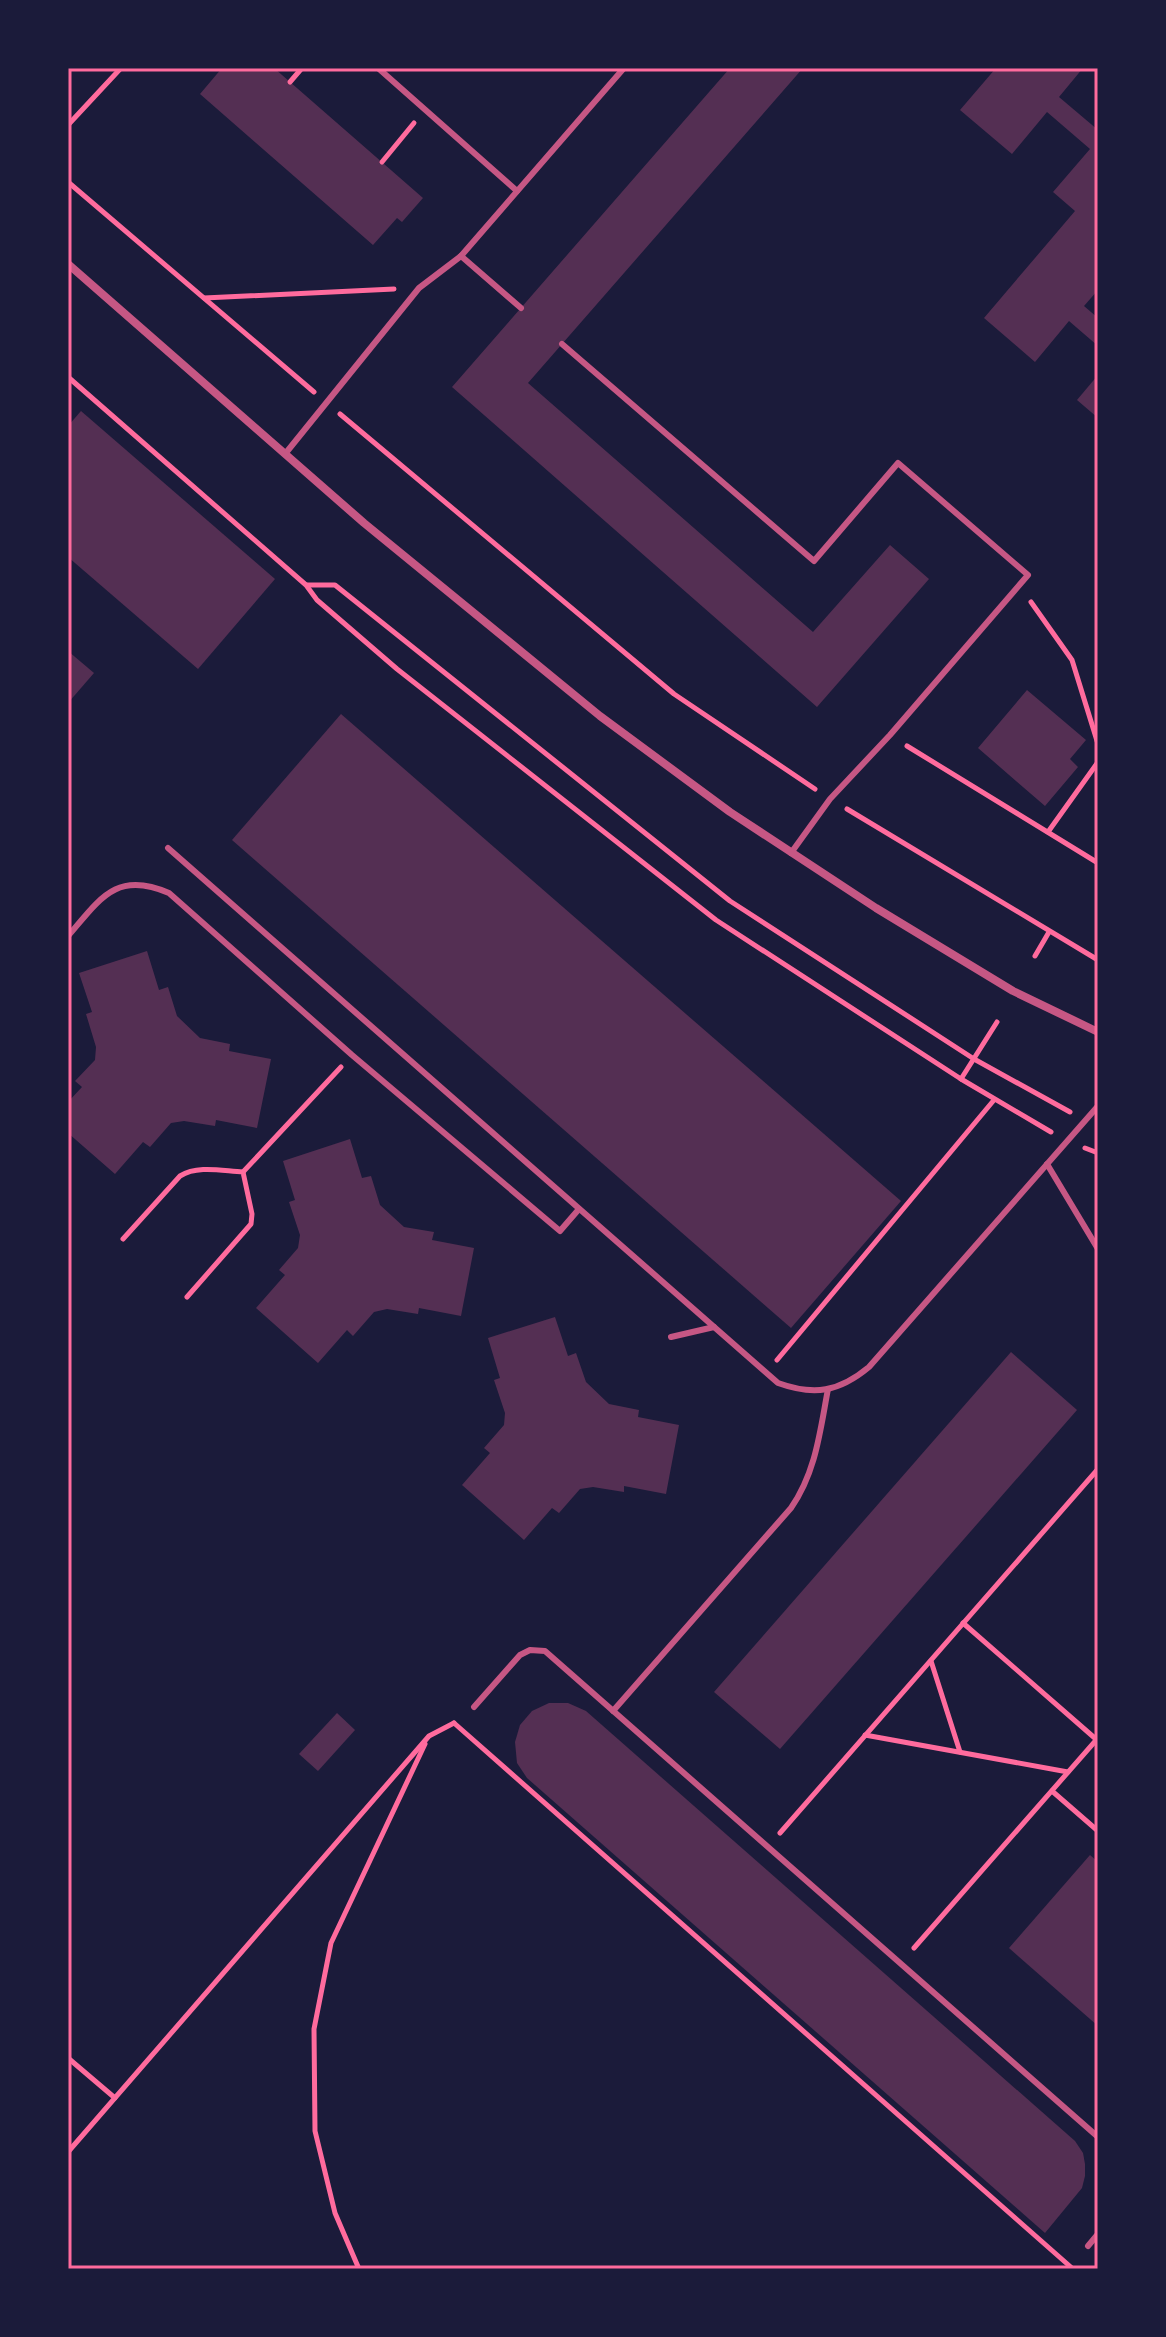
<svg xmlns="http://www.w3.org/2000/svg" width="1166" height="2337" font-family="Georgia,serif">
<rect width="100%" height="100%" fill="#1b1b3a"/>
<g fill="#542f53">
<path d="M 222,68 L 274,68 L 423,198 L 402,222 L 397,218 L 373,245 L 200,94 Z"/>
<path d="M 730,68 L 803,68 L 528,383 L 813,632 L 890,545 L 929,579 L 817,707 L 452,387 Z"/>
<path d="M 996,68 L 1083,68 L 1059,97 L 1098,130 L 1098,290 L 1084,306 L 1098,318 L 1098,346 L 1069,321 L 1035,362 L 984,318 L 1075,211 L 1053,192 L 1090,149 L 1047,112 L 1012,154 L 960,110 Z"/>
<path d="M 1098,375 L 1098,418 L 1077,400 Z"/>
<path d="M 81,411 L 275,579 L 198,669 L 68,557 L 68,426 Z"/>
<path d="M 68,651 L 94,673 L 68,703 Z"/>
<path d="M 1027,690 L 1086,740 L 1070,759 L 1078,767 L 1045,806 L 978,748 Z"/>
<path d="M 341,714 L 901,1201 L 791,1328 L 232,840 Z"/>
<path d="M 147,951 L 159,990 L 168,987 L 177,1016 L 200,1038 L 230,1044 L 229,1051 L 271,1059 L 257,1128 L 216,1120 L 215,1126 L 184,1121 L 171,1123 L 150,1147 L 143,1142 L 115,1174 L 68,1133 L 68,1102 L 82,1087 L 75,1081 L 95,1060 L 96,1047 L 86,1014 L 92,1012 L 79,973 Z"/>
<path d="M 350,1139 L 362,1178 L 371,1176 L 380,1205 L 404,1227 L 434,1232 L 432,1240 L 474,1248 L 461,1316 L 419,1308 L 418,1314 L 387,1309 L 374,1312 L 353,1336 L 347,1330 L 318,1363 L 256,1308 L 285,1275 L 279,1270 L 298,1248 L 300,1235 L 289,1202 L 295,1200 L 283,1161 Z"/>
<path d="M 555,1317 L 568,1356 L 576,1353 L 586,1382 L 609,1404 L 639,1410 L 638,1417 L 679,1425 L 666,1494 L 624,1486 L 624,1492 L 593,1487 L 580,1489 L 559,1513 L 552,1508 L 524,1540 L 462,1485 L 490,1453 L 484,1448 L 504,1425 L 505,1413 L 494,1380 L 500,1378 L 488,1338 Z"/>
<path d="M 1011,1352 L 1077,1410 L 780,1749 L 714,1692 Z"/>
<path d="M 549,1703 L 568,1703 L 586,1711 L 1075,2141 L 1083,2153 L 1085,2164 L 1085,2176 L 1082,2188 L 1045,2233 L 527,1778 L 517,1763 L 515,1742 L 520,1725 L 532,1711 Z"/>
<path d="M 337,1713 L 355,1730 L 318,1771 L 299,1754 Z"/>
<path d="M 1090,1855 L 1098,1862 L 1098,2026 L 1009,1948 Z"/>
</g>
<g fill="none" stroke-linecap="round" stroke-linejoin="round">
<g stroke="#ff6b9d" stroke-width="5">
<path d="M 290,82 L 302,68"/>
<path d="M 68,125 L 121,68"/>
<path d="M 382,162 L 414,123"/>
<path d="M 68,182 L 314,392"/>
<path d="M 204,298 L 394,289"/>
<path d="M 68,377 L 306,585 L 317,600 L 397,669 L 716,920 L 961,1079 L 1051,1132"/>
<path d="M 340,414 L 674,694 L 815,789"/>
<path d="M 307,585 L 335,585 L 730,901 L 974,1059 L 1070,1112"/>
<path d="M 1031,602 L 1072,660 L 1098,744"/>
<path d="M 907,746 L 1098,863"/>
<path d="M 847,809 L 1098,960"/>
<path d="M 1048,832 L 1098,762"/>
<path d="M 1035,956 L 1049,932"/>
<path d="M 961,1079 L 997,1022"/>
<path d="M 1085,1148 L 1098,1153"/>
<path d="M 243,1172 L 341,1067"/>
<path d="M 123,1239 L 180,1176 C 198,1165 222,1171 243,1172 L 252,1214 L 251,1224 L 187,1297"/>
<path d="M 777,1360 L 994,1100"/>
<path d="M 963,1623 L 1097,1740"/>
<path d="M 931,1661 L 960,1752"/>
<path d="M 454,1723 L 1073,2269"/>
<path d="M 865,1735 L 1068,1772"/>
<path d="M 1052,1791 L 1098,1831"/>
<path d="M 780,1833 L 1098,1469"/>
<path d="M 914,1948 L 1098,1738"/>
<path d="M 68,2058 L 115,2098"/>
<path d="M 68,2152 L 429,1736 L 454,1723"/>
<path d="M 359,2269 L 335,2213 L 315,2131 L 314,2029 L 331,1943 L 425,1744"/>
</g>
<g stroke="#c65784" stroke-width="6">
<path d="M 378,68 L 517,191"/>
<path d="M 461,256 L 521,308"/>
<path d="M 562,344 L 814,561 L 898,463 L 1028,575 L 890,735 L 830,799 L 791,853"/>
<path d="M 285,454 L 419,288 L 461,256 L 624,68"/>
<path d="M 168,848 L 778,1383 C 814,1396 839,1392 869,1367 L 1098,1106"/>
<path d="M 68,936 C 100,899 116,870 169,893 L 352,1055 L 560,1231 L 579,1209"/>
<path d="M 1047,1164 L 1098,1249"/>
<path d="M 671,1337 L 714,1327"/>
<path d="M 474,1707 L 520,1655 L 530,1650 L 545,1651 L 1098,2137"/>
<path d="M 613,1711 L 791,1508 C 816,1472 820,1431 828,1389"/>
<path d="M 1088,2246 L 1098,2234"/>
</g>
<path stroke="#c65784" stroke-width="8" d="M 68,264 L 364,523 L 600,716 L 730,812 L 876,908 L 1013,991 L 1098,1032"/>
</g>
<rect width="1166" height="2337" fill="none" stroke="#1b1b3a" stroke-width="140"/>
<rect x="70" y="70" width="1026" height="2197" fill="none" stroke="#ff6b9d" stroke-width="3"/>
</svg>
